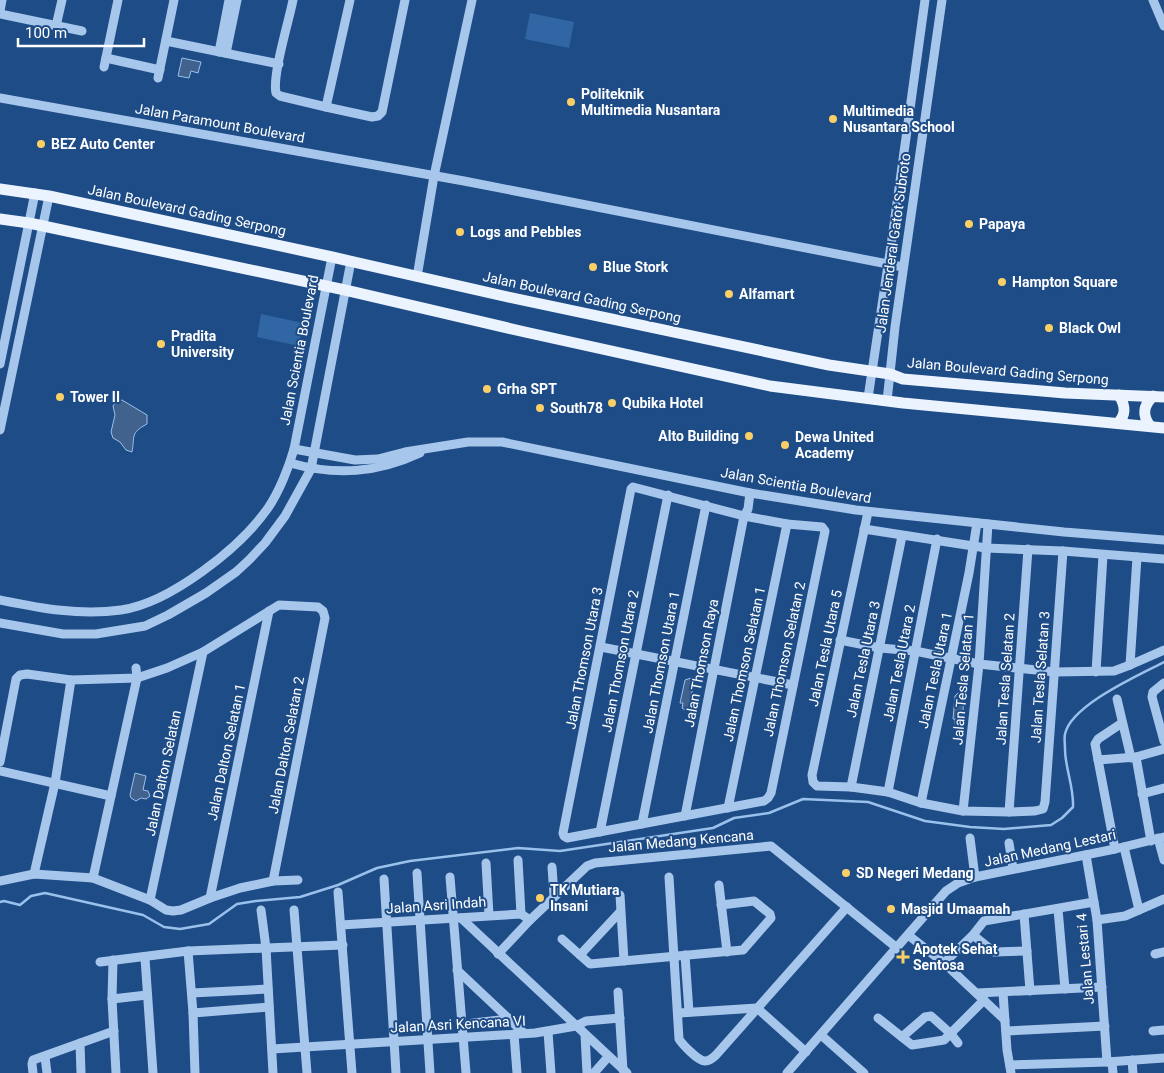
<svg xmlns="http://www.w3.org/2000/svg" width="1164" height="1073" font-family="Roboto,sans-serif">
<rect width="100%" height="100%" fill="#1e4c87"/>
<g fill="#3166a4">
<path d="M 530,13 L 574,22 L 569,48 L 525,39 Z"/>
<path d="M 261,314 L 303,323 L 299,346 L 257,337 Z"/>
</g>
<g fill="#40628c" stroke="#9ac1ec">
<path d="M 182,58 L 201,62 L 198,73 L 191,71 L 189,78 L 178,76 Z"/>
<path d="M 122,400 L 147,415 L 147,424 C 130,433 135,436 132,452 L 126,450 L 120,442 L 113,438 L 111,432 L 115,415 L 113,406 L 116,402 Z"/>
<path d="M 691,678 L 694,682 L 689,708 L 685,710 L 682,708 L 683,703 L 680,703 L 685,680 Z"/>
<path d="M 958,693 L 962,694 L 964,697 L 962,724 L 958,726 L 955,724 L 955,719 L 953,719 L 955,696 Z"/>
<path d="M 135,773 L 146,776 L 143,790 L 148,791 L 150,796 L 146,799 L 141,798 L 136,801 L 131,798 L 130,795 Z"/>
</g>
<g fill="none" stroke-linecap="round" stroke-linejoin="round">
<path stroke="#9ac1ec" stroke-width="2.5" d="M 0,902 L 4,901 L 20,905 L 31,896 L 45,893 L 143,915 L 164,927 L 180,929 L 209,924 L 237,904 L 256,901 L 300,897 L 338,885 L 377,868 L 410,861 L 518,848 L 560,851 L 713,828 L 734,818 L 769,813 L 803,799 L 868,802 L 925,821 L 970,827 L 1004,829 L 1051,825 L 1062,818 L 1073,807 C 1074,787 1065,768 1065,749 C 1065,744 1064,738 1065,734 C 1071,705 1139,675 1164,662"/>
<g stroke="#a7c6eb" stroke-width="9">
<path d="M 293,0 C 289,21 272,75 276,93 L 280,96 L 326,107 L 372,117 L 378,116 L 382,112 L 405,0"/>
<path d="M 1153,0 L 1164,26"/>
<path d="M 0,11 L 2,0"/>
<path d="M 0,14 L 82,31"/>
<path d="M 56,26 L 62,0"/>
<path d="M 166,41 L 279,64"/>
<path d="M 219,52 L 229,0"/>
<path d="M 226,53 L 237,0"/>
<path d="M 106,58 L 160,70"/>
<path d="M 104,67 L 118,0"/>
<path d="M 158,78 L 174,0"/>
<path d="M 0,98 L 464,181 L 903,267"/>
<path d="M 326,107 L 350,0"/>
<path d="M 417,277 L 434,176 L 472,0"/>
<path d="M 0,364 L 35,193"/>
<path d="M 868,398 L 893,232 L 925,0"/>
<path d="M 887,401 L 895,327 L 942,0"/>
<path d="M 0,430 L 49,196"/>
<path d="M 294,449 L 355,460 L 378,459 L 405,452 L 468,442 L 502,442 L 750,493 L 856,510 L 1064,532 L 1164,540"/>
<path d="M 290,463 C 336,476 377,473 420,453"/>
<path d="M 633,487 L 744,516 L 787,524 L 822,527 L 825,531 L 771,793 L 768,798 L 764,801 L 567,838 L 564,836 L 563,833 L 631,489 Z"/>
<path d="M 868,512 L 812,775 L 813,782 L 817,786 L 851,787 L 888,792 L 921,803 L 963,811 L 1009,812 L 1035,811 L 1043,809 L 1045,802 L 1063,551"/>
<path d="M 864,529 L 986,548 L 1063,551 L 1164,559"/>
<path d="M 0,600 C 40,608 79,616 121,610 C 170,603 240,548 268,508 C 279,492 289,467 294,449 L 332,257"/>
<path d="M 0,623 L 63,634 L 96,634 L 145,626 L 168,615 L 206,593 L 236,572 L 249,560 L 265,543 L 285,516 L 311,469 L 351,261"/>
<path d="M 840,640 L 880,648 L 915,651 L 979,664 L 1055,672 L 1114,671 L 1130,665 L 1164,650"/>
<path d="M 601,647 L 793,685"/>
<path d="M 1130,665 L 1137,557"/>
<path d="M 1096,672 L 1103,555"/>
<path d="M 1164,683 L 1153,692 L 1152,697 L 1164,741"/>
<path d="M 1117,699 L 1131,758"/>
<path d="M 1136,757 L 1151,841"/>
<path d="M 1098,760 L 1136,757 L 1164,749"/>
<path d="M 0,762 L 16,679 L 20,675 L 27,674 L 71,680 L 137,678 L 167,668 L 203,652 L 279,605 L 318,607 L 323,611 L 325,618 L 273,881"/>
<path d="M 0,771 L 111,796"/>
<path d="M 851,787 L 902,536"/>
<path d="M 888,792 L 937,539"/>
<path d="M 1142,794 L 1164,788"/>
<path d="M 921,803 L 969,573 L 977,523"/>
<path d="M 728,808 L 787,524"/>
<path d="M 963,811 L 979,664 L 988,524"/>
<path d="M 1009,812 L 1028,549"/>
<path d="M 685,816 L 744,516 L 748,509 L 750,493"/>
<path d="M 642,824 L 706,505"/>
<path d="M 600,832 L 668,495"/>
<path d="M 970,838 L 975,877"/>
<path d="M 1158,838 L 1164,860"/>
<path d="M 1009,843 L 1013,869"/>
<path d="M 1124,847 L 1139,910"/>
<path d="M 1115,849 L 1095,744 L 1098,739 L 1122,723"/>
<path d="M 1086,855 L 1097,920 L 1107,1062"/>
<path d="M 518,860 L 521,914"/>
<path d="M 486,863 L 489,915"/>
<path d="M 552,867 L 554,895"/>
<path d="M 417,873 L 430,1073"/>
<path d="M 34,874 L 55,783 L 71,680"/>
<path d="M 450,877 L 466,1073"/>
<path d="M 669,877 L 679,1039 C 682,1044 698,1061 705,1061 C 709,1061 713,1058 716,1055 L 847,907"/>
<path d="M 93,878 L 137,678 L 136,668"/>
<path d="M 384,879 L 396,1073"/>
<path d="M 0,881 L 34,874 L 93,878 L 150,900 L 166,910 L 173,911 L 181,910 L 210,898 L 240,888 L 273,881 L 298,880"/>
<path d="M 719,885 L 727,952"/>
<path d="M 338,892 L 352,1073"/>
<path d="M 620,895 L 624,961"/>
<path d="M 210,898 L 269,611"/>
<path d="M 150,900 L 203,652"/>
<path d="M 1058,909 L 1065,989"/>
<path d="M 261,910 L 266,948 L 273,1073"/>
<path d="M 294,910 L 307,1073"/>
<path d="M 1024,914 L 1030,991"/>
<path d="M 461,918 L 627,1073"/>
<path d="M 1097,920 L 1125,916 L 1164,899"/>
<path d="M 341,925 L 521,914 L 530,920"/>
<path d="M 908,935 L 944,963 L 1005,1020"/>
<path d="M 973,935 L 994,952 L 1027,951"/>
<path d="M 562,939 L 590,964 L 743,950 L 771,918 L 770,914 L 754,901 L 721,905"/>
<path d="M 188,951 L 193,1013 L 195,1073"/>
<path d="M 498,954 L 530,920 L 587,866 L 595,863 L 771,846 L 897,948"/>
<path d="M 1155,954 L 1164,952"/>
<path d="M 580,955 L 620,912"/>
<path d="M 685,955 L 689,1012"/>
<path d="M 145,958 L 153,1073"/>
<path d="M 113,960 L 112,999 L 116,1073"/>
<path d="M 100,962 L 188,951 L 343,945"/>
<path d="M 944,963 L 973,935 L 984,921 L 1094,902"/>
<path d="M 457,970 L 524,1033"/>
<path d="M 618,992 L 623,1070"/>
<path d="M 192,993 L 268,989"/>
<path d="M 977,993 L 1102,987"/>
<path d="M 1003,993 L 1007,1050 L 1011,1073"/>
<path d="M 112,999 L 147,995"/>
<path d="M 193,1013 L 269,1007"/>
<path d="M 679,1013 L 757,1008 L 806,1052"/>
<path d="M 878,1018 L 912,1045 L 944,1040 L 984,1000"/>
<path d="M 473,1023 L 509,1019"/>
<path d="M 1006,1031 L 1105,1026"/>
<path d="M 1153,1031 L 1164,1030"/>
<path d="M 548,1032 L 551,1073"/>
<path d="M 514,1034 L 517,1073"/>
<path d="M 585,1035 L 587,1073"/>
<path d="M 821,1035 L 864,1073"/>
<path d="M 902,1037 L 925,1017 L 931,1016 L 951,1034 L 958,1043"/>
<path d="M 80,1043 L 81,1073"/>
<path d="M 272,1049 L 535,1033 L 576,1026 L 586,1021 L 620,1018"/>
<path d="M 45,1057 L 47,1073"/>
<path d="M 1132,1060 L 1133,1073"/>
<path d="M 1112,1062 L 1113,1073"/>
<path d="M 1010,1065 L 1107,1062 L 1164,1058"/>
<path d="M 33,1073 L 32,1064 L 33,1060 L 114,1031"/>
<path d="M 594,1073 L 608,1057"/>
<path d="M 787,1073 L 946,891 L 958,883 L 975,877 L 1115,849 L 1164,837"/>
</g>
<g stroke="#ebf3fe" stroke-width="11">
<path d="M 0,189 L 49,196 L 332,257 L 508,297 L 829,365 L 890,374 L 903,379 L 1065,393 L 1164,397"/>
<path d="M 0,219 L 29,223 L 345,290 L 525,332 L 770,386 L 903,403 L 1164,428"/>
<path d="M 1118,423 C 1127,414 1125,405 1119,395"/>
<path d="M 1150,426 C 1142,415 1143,406 1153,396"/>
</g>
</g>
<g fill="#facf66" stroke="#1e4c87" stroke-width="2">
<circle cx="571" cy="102" r="5"/>
<circle cx="833" cy="119" r="5"/>
<circle cx="41" cy="144" r="5"/>
<circle cx="969" cy="224" r="5"/>
<circle cx="460" cy="232" r="5"/>
<circle cx="593" cy="267" r="5"/>
<circle cx="1002" cy="282" r="5"/>
<circle cx="729" cy="294" r="5"/>
<circle cx="1049" cy="328" r="5"/>
<circle cx="161" cy="344" r="5"/>
<circle cx="487" cy="389" r="5"/>
<circle cx="60" cy="397" r="5"/>
<circle cx="612" cy="403" r="5"/>
<circle cx="540" cy="408" r="5"/>
<circle cx="749" cy="436" r="5"/>
<circle cx="785" cy="445" r="5"/>
<circle cx="846" cy="873" r="5"/>
<circle cx="540" cy="898" r="5"/>
<circle cx="891" cy="909" r="5"/>
<path d="M900.5 949.5h5v5h5v5h-5v5h-5v-5h-5v-5h5z"/>
</g>
<g text-anchor="middle" dominant-baseline="central" stroke-width="4" stroke-linejoin="round" paint-order="stroke">
<g font-size="14" font-weight="bold" fill="#fff" stroke="#1e4c87" text-anchor="start">
<text x="581" y="94">Politeknik<tspan x="581" dy="16">Multimedia Nusantara</tspan></text>
<text x="843" y="111">Multimedia<tspan x="843" dy="16">Nusantara School</tspan></text>
<text x="51" y="144">BEZ Auto Center</text>
<text x="979" y="224">Papaya</text>
<text x="470" y="232">Logs and Pebbles</text>
<text x="603" y="267">Blue Stork</text>
<text x="1012" y="282">Hampton Square</text>
<text x="739" y="294">Alfamart</text>
<text x="1059" y="328">Black Owl</text>
<text x="171" y="336">Pradita<tspan x="171" dy="16">University</tspan></text>
<text x="497" y="389">Grha SPT</text>
<text x="70" y="397">Tower II</text>
<text x="622" y="403">Qubika Hotel</text>
<text x="550" y="408">South78</text>
<text x="739" y="436" text-anchor="end">Alto Building</text>
<text x="795" y="437">Dewa United<tspan x="795" dy="16">Academy</tspan></text>
<text x="856" y="873">SD Negeri Medang</text>
<text x="550" y="890">TK Mutiara<tspan x="550" dy="16">Insani</tspan></text>
<text x="901" y="909">Masjid Umaamah</text>
<text x="913" y="949">Apotek Sehat<tspan x="913" dy="16">Sentosa</tspan></text>
</g>
<g font-size="14" fill="#fff" stroke="#1e4c87">
<text transform="translate(220 123) rotate(10)">Jalan Paramount Boulevard</text>
<text transform="translate(187 210) rotate(12)">Jalan Boulevard Gading Serpong</text>
<text transform="translate(893 243) rotate(-82)">Jalan Jenderal Gatot Subroto</text>
<text transform="translate(582 297) rotate(12)">Jalan Boulevard Gading Serpong</text>
<text transform="translate(299 350) rotate(-79)">Jalan Scientia Boulevard</text>
<text transform="translate(1008 371) rotate(5)">Jalan Boulevard Gading Serpong</text>
<text transform="translate(796 485) rotate(10)">Jalan Scientia Boulevard</text>
<text transform="translate(825 648) rotate(-78)">Jalan Tesla Utara 5</text>
<text transform="translate(584 658) rotate(-79)">Jalan Thomson Utara 3</text>
<text transform="translate(784 659) rotate(-78)">Jalan Thomson Selatan 2</text>
<text transform="translate(863 659) rotate(-78)">Jalan Tesla Utara 3</text>
<text transform="translate(620 661) rotate(-79)">Jalan Thomson Utara 2</text>
<text transform="translate(661 662) rotate(-79)">Jalan Thomson Utara 1</text>
<text transform="translate(701 663) rotate(-79)">Jalan Thomson Raya</text>
<text transform="translate(899 663) rotate(-79)">Jalan Tesla Utara 2</text>
<text transform="translate(744 664) rotate(-78)">Jalan Thomson Selatan 1</text>
<text transform="translate(935 670) rotate(-78)">Jalan Tesla Utara 1</text>
<text transform="translate(1040 677) rotate(-86)">Jalan Tesla Selatan 3</text>
<text transform="translate(963 679) rotate(-85)">Jalan Tesla Selatan 1</text>
<text transform="translate(1005 679) rotate(-86)">Jalan Tesla Selatan 2</text>
<text transform="translate(286 745) rotate(-79)">Jalan Dalton Selatan 2</text>
<text transform="translate(226 752) rotate(-78)">Jalan Dalton Selatan 1</text>
<text transform="translate(163 773) rotate(-78)">Jalan Dalton Selatan</text>
<text transform="translate(681 841) rotate(-5)">Jalan Medang Kencana</text>
<text transform="translate(1050 848) rotate(-12)">Jalan Medang Lestari</text>
<text transform="translate(436 905) rotate(-4)">Jalan Asri Indah</text>
<text transform="translate(1085 959) rotate(-95)">Jalan Lestari 4</text>
<text transform="translate(458 1024) rotate(-3)">Jalan Asri Kencana VI</text>
</g>
</g>
<path d="M18 38v8h126v-8" fill="none" stroke="#ffffff" stroke-width="2.5"/>
<text x="25" y="38" font-size="15" fill="#ffffff" stroke="#1e4c87" stroke-width="4" paint-order="stroke">100 m</text>
</svg>
